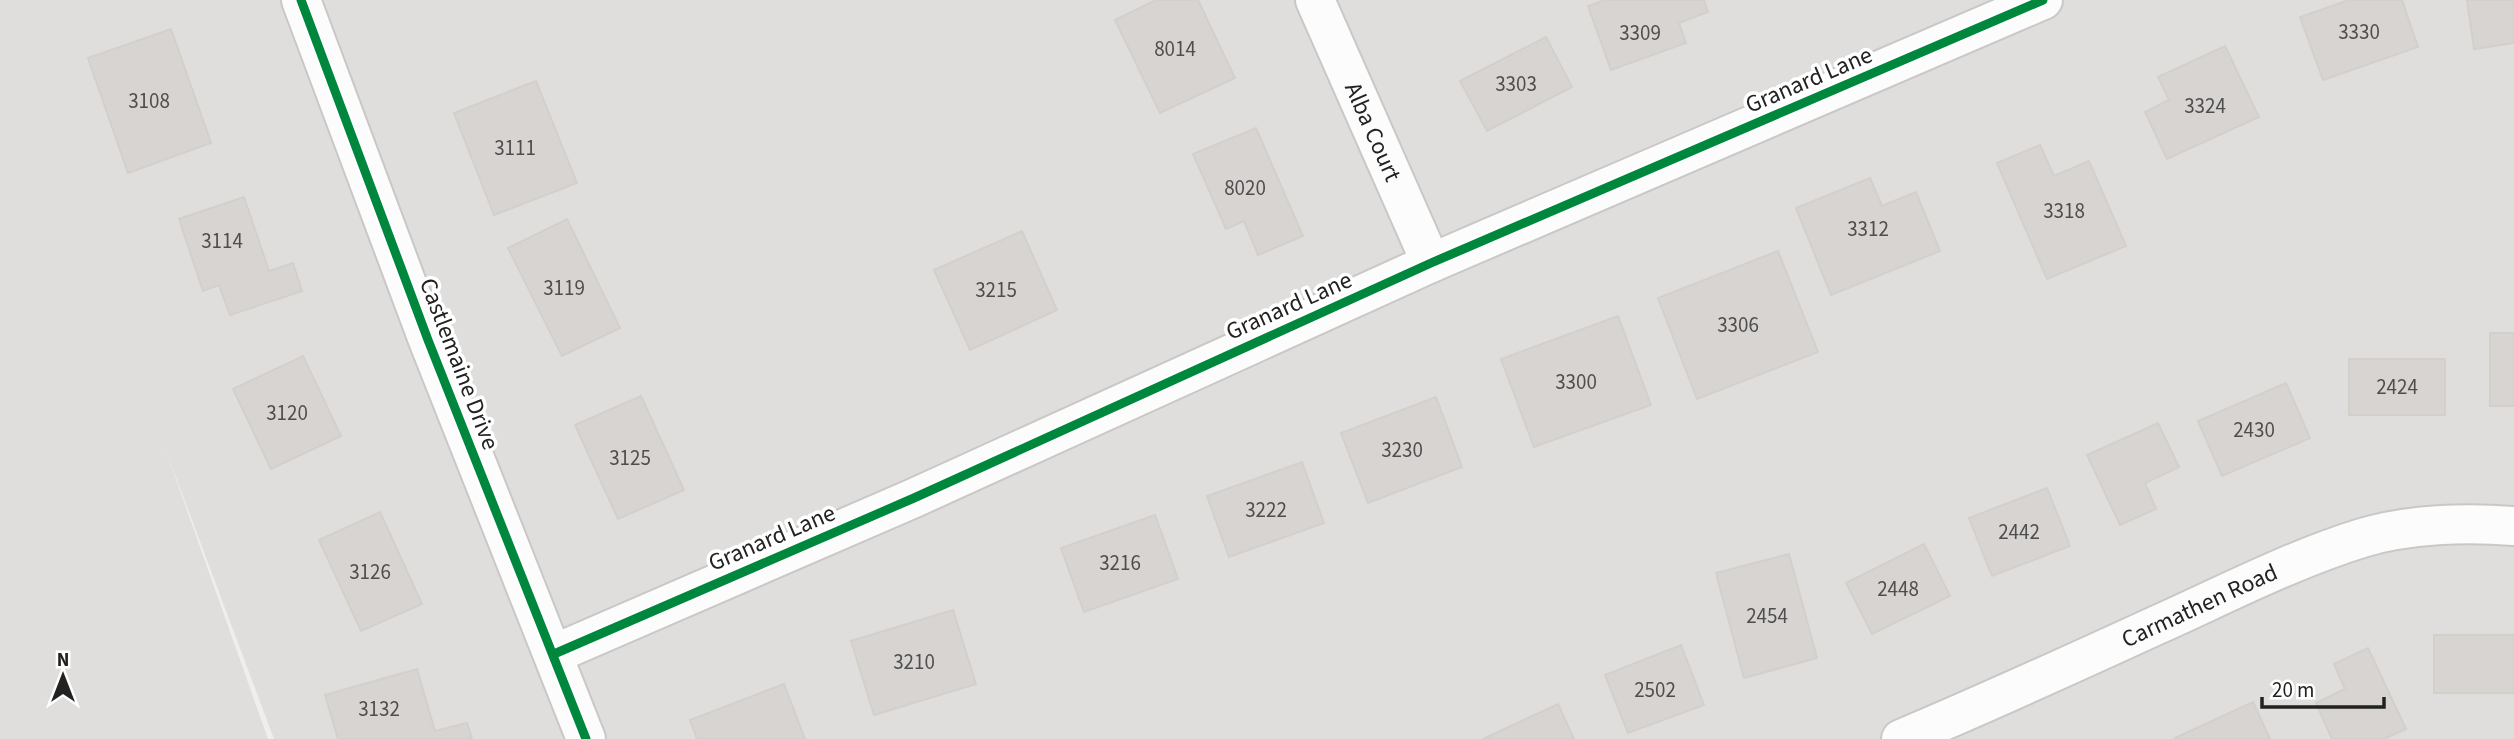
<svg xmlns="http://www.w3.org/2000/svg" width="2514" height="739" font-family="'Source Sans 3',sans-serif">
<rect width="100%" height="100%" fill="#f0eeeb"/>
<path fill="#dfdedc" d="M 0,0 L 2514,0 L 2514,739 L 274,739 L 165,448 L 268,739 L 0,739 Z"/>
<g fill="#d7d4d2" stroke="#d3d0cc" stroke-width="2">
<path d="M 1156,0 L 1198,0 L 1235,78 L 1160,113 L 1115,20 Z"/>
<path d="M 1605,0 L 1704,0 L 1708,12 L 1679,23 L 1686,43 L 1611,70 L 1588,6 Z"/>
<path d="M 2349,0 L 2402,0 L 2418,47 L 2323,80 L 2300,17 Z"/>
<path d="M 2467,0 L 2514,0 L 2514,43 L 2474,49 Z"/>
<path d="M 171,29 L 211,143 L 128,173 L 88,58 Z"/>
<path d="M 1546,37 L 1572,87 L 1487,131 L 1460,81 Z"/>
<path d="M 2225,46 L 2259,117 L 2167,159 L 2145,112 L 2169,100 L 2158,77 Z"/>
<path d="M 536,81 L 577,183 L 494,215 L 454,113 Z"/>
<path d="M 1256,128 L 1303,236 L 1258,255 L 1244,221 L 1226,229 L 1193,154 Z"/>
<path d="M 2040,145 L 2054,176 L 2089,161 L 2126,246 L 2047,279 L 1997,163 Z"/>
<path d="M 1870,178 L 1882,206 L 1916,192 L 1940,251 L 1831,295 L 1796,208 Z"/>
<path d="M 244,197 L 269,271 L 293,263 L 302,291 L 230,315 L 219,285 L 203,291 L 179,219 Z"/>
<path d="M 567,219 L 620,328 L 562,356 L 508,248 Z"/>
<path d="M 1022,231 L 1057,310 L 970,350 L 934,270 Z"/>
<path d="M 1778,251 L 1818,352 L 1697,399 L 1658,298 Z"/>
<path d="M 1618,316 L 1651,405 L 1534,447 L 1501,359 Z"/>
<rect x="2490" y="333" width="24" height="73"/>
<path d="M 303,356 L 341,436 L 271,469 L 233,389 Z"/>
<rect x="2349" y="359" width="96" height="56"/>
<path d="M 2286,383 L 2310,438 L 2222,476 L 2198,421 Z"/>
<path d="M 641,396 L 684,490 L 618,519 L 575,425 Z"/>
<path d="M 1436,397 L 1462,467 L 1368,503 L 1341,433 Z"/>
<path d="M 2158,423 L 2179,467 L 2145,483 L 2156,509 L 2120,525 L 2087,455 Z"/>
<path d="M 1302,462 L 1324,523 L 1229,557 L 1207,496 Z"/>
<path d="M 2047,488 L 2070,546 L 1992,576 L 1969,518 Z"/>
<path d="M 380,512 L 422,604 L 361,631 L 319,540 Z"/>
<path d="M 1155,515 L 1178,579 L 1084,612 L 1061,548 Z"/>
<path d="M 1924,544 L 1950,596 L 1872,634 L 1846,583 Z"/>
<path d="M 1789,554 L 1817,658 L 1744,678 L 1716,573 Z"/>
<path d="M 953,610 L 976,684 L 874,715 L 851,641 Z"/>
<rect x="2434" y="635" width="80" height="58"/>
<path d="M 1681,645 L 1704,705 L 1628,733 L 1605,675 Z"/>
<path d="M 2368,648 L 2406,729 L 2384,739 L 2332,739 L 2316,703 L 2345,689 L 2334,664 Z"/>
<path d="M 417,669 L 435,731 L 467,723 L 472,739 L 338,739 L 325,695 Z"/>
<path d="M 784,684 L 805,739 L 697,739 L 690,720 Z"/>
<path d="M 2253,702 L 2270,739 L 2175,739 L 2175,738 Z"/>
<path d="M 1558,704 L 1574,739 L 1483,739 Z"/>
</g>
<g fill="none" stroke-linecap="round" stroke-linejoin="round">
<defs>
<g id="minor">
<path d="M 301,0 L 428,340 L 586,739"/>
<path id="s1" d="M 1315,0 L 1431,263"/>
<path d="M 554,654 L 914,498 L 1431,263 L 2043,0"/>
<path id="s2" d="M 1901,739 C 1987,703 2072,664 2157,625 C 2224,595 2291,560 2362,538 C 2408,524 2466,522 2514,526"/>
</g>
</defs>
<use href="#minor" stroke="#c9c8c7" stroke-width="42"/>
<use href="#minor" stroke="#fdfcfc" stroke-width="38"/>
<defs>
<g id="cycleway">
<path d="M 301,0 L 428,340 L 586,739"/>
<path d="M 554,654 L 914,498 L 1431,263 L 2043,0"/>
</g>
</defs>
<use href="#cycleway" stroke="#fff" stroke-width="13"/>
<use href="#cycleway" stroke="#00873e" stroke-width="9"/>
</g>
<g text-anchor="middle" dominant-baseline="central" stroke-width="7" stroke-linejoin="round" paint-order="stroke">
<g font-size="21" fill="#4f4e4e">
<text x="2359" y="32">3330</text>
<text x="1640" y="33">3309</text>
<text x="1175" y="49">8014</text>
<text x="1516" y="84">3303</text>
<text x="149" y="101">3108</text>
<text x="2205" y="106">3324</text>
<text x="515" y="148">3111</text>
<text x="1245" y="188">8020</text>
<text x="2064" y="211">3318</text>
<text x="1868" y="229">3312</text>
<text x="222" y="241">3114</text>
<text x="564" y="288">3119</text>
<text x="996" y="290">3215</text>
<text x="1738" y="325">3306</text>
<text x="1576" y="382">3300</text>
<text x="2397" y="387">2424</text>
<text x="287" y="413">3120</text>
<text x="2254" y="430">2430</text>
<text x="1402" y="450">3230</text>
<text x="630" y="458">3125</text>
<text x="1266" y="510">3222</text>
<text x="2019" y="532">2442</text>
<text x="1120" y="563">3216</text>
<text x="370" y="572">3126</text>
<text x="1898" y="589">2448</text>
<text x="1767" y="616">2454</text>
<text x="914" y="662">3210</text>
<text x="1655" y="690">2502</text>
<text x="379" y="709">3132</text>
</g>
<g font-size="24" fill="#222" stroke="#fff">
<text transform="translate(1809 80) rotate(-23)">Granard Lane</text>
<text stroke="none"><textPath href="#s1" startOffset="144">Alba Court</textPath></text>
<text transform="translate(1289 306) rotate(-24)">Granard Lane</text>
<text transform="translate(459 364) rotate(69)">Castlemaine Drive</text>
<text transform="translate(772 538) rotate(-23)">Granard Lane</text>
<text stroke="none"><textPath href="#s2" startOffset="327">Carmathen Road</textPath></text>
</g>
</g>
<g transform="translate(63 676)" stroke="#ffffff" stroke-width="5" paint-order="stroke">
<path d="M0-5L12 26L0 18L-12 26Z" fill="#222222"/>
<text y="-10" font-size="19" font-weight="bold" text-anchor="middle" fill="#222222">N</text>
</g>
<path d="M2262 697v10h122v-10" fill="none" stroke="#222222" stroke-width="3.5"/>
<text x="2272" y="697" font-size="21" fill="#222222" stroke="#ffffff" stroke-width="5" paint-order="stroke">20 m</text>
</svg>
